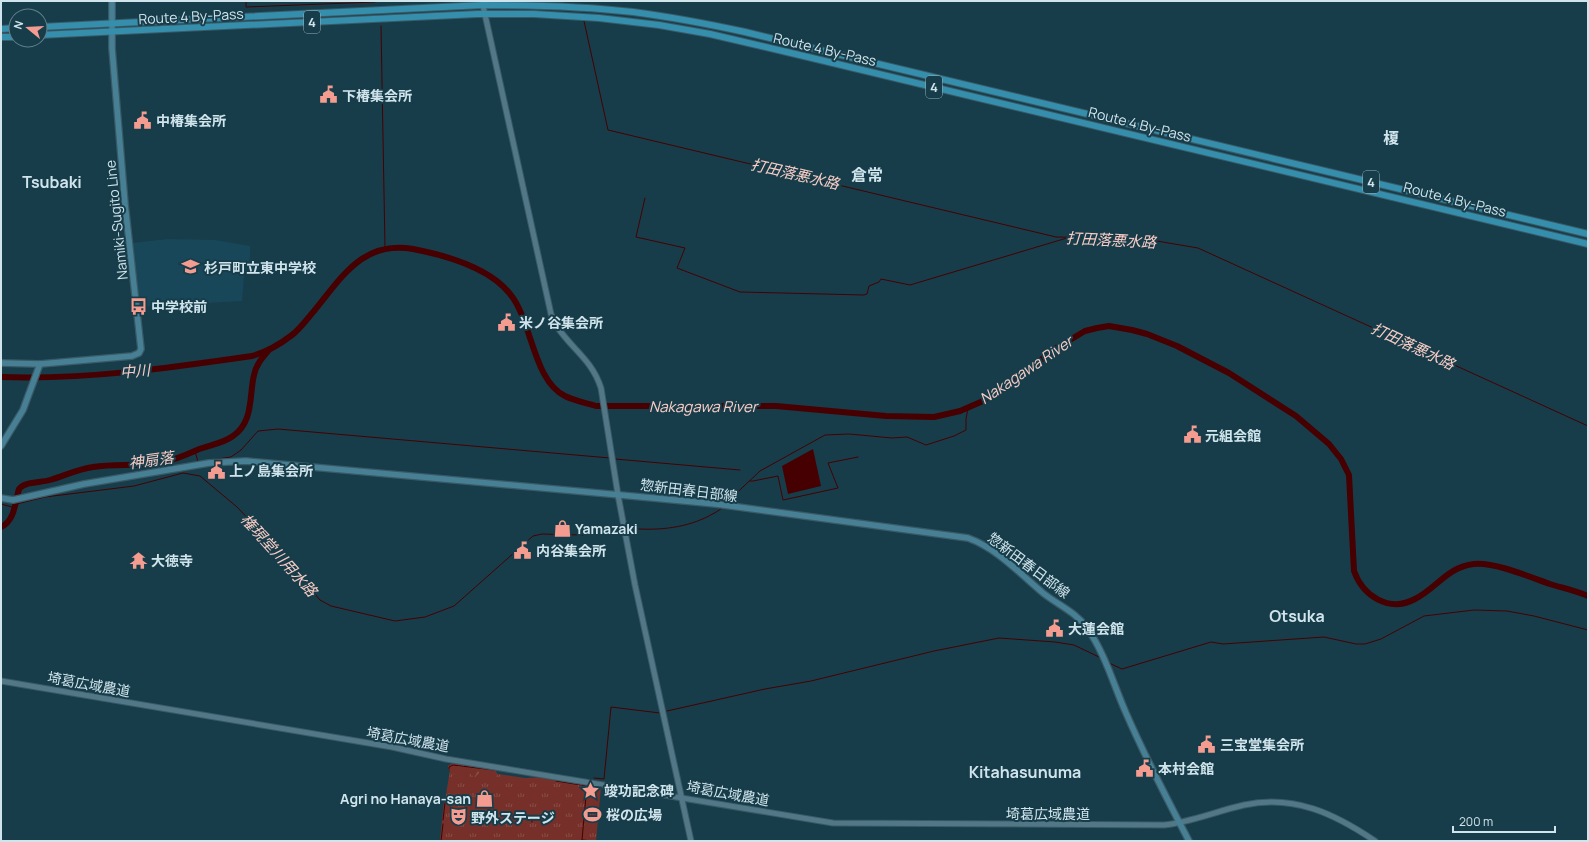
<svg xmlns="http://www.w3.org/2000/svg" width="1589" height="842" font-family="Manrope,'Noto Sans JP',sans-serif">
<defs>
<pattern id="grass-tufts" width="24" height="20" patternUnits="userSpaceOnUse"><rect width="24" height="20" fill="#763029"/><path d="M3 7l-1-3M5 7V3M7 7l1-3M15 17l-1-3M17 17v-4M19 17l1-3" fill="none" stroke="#884e48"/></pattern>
<pattern id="forest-firs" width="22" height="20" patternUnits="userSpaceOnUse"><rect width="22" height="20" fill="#763029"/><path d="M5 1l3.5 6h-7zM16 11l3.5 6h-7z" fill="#884e48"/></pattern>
</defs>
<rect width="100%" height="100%" fill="#173d4a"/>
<path fill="#174758" d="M 168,239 L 215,240 L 250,246 L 250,257 L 244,276 L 242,301 L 138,307 L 132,243 Z"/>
<path fill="url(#grass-tufts)" d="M 453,763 L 495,769 L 497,774 L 525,778 L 547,777 L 553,780 L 555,779 L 601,787 L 596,841 L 440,841 L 444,801 L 445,801 L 450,770 L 448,769 L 448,766 Z"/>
<path fill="url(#forest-firs)" d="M 453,766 L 496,771 L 497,774 L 496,780 L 494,782 L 490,781 L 494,776 L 479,773 L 474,778 L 470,772 L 455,769 L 454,775 L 450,774 L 450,767 Z"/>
<path fill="#460001" d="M 813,449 L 821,486 L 788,494 L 782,466 Z"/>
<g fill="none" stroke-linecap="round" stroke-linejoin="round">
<g stroke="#460001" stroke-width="1">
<path d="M 246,1 L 246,7 L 375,2"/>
<path d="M 584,21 L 608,130 L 1056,237 L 1145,239 L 1198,248 L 1588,426"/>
<path d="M 381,26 L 385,248"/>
<path d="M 645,198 L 636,237 L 685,248 L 677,268 L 740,292 L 864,295 L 867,294 L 869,286 L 879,282 L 881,279 L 910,285 L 1067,238"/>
<path d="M 195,451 L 198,462 L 231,457 L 241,450 L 258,431 L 278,429 L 610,458"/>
<path d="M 615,459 L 740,470"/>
<path d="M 750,481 L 753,481 L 778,476 L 783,500 L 838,488 L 828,463 L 858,457"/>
<path d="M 726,503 L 760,471 L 825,435 L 849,434 L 892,438 L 907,437 L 926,445 L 954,436 L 966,430 L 966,419 L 968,408"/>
<path d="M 1,504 L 12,507 L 17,504 L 45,497 L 134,486 L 183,473 L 200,476 L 237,507 L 281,553 L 320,600 L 331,606 L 395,621 L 425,617 L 454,606 L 533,536 L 542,534 L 582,535 L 622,529"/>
<path d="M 627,528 C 654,531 682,529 707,517 C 712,514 718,512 723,507"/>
<path d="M 1109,663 L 1122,669 L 1211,642 L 1223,644 L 1324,637 L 1356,644 L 1365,644 L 1381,639 L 1424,616 L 1474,610 L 1507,611 L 1534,616 L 1588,630"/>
<path d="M 667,711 L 765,689 L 811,681 L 934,651 L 999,638 L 1055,642 L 1074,645 L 1101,658"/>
<path d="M 449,769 L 449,767 L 453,765 L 494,770"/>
<path d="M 594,778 L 604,779 L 611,707 L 660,713"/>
<path d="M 556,781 L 587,786"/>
<path d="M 587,785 L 582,840 L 593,841"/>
<path d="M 516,817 L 517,820 L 518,820 L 526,817"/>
<path d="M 529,818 L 532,819 L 532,822"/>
<path d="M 443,820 L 445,803"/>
<path d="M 441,841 L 443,824"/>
</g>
<g stroke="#460001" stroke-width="6">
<path d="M 1,377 C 85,380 169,368 252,356 C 267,352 279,345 292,335 C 300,329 307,319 314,311 C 342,277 363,240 413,249 C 444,255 489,267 510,294 C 532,320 533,381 565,396 C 575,401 586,403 596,406 L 776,406 L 886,416 L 934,417 L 960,411 L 983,401 L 1020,376 L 1058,347 L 1085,331 L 1097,328 L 1109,326 L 1132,330 L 1147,334 L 1177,346 L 1229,373 L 1296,416 L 1329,444 L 1341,459 L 1349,475 L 1354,571 C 1363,596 1389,613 1415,599 C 1437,588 1447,567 1474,564 C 1495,562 1530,577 1550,584 C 1563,588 1576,591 1588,596"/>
<path d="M 1,527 C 15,521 15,502 19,489 C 25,481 40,483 50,480 C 64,476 78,469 93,467 C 116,463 140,467 163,462 C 175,460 186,455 197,450 C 209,445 222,444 233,436 C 254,422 249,395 254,375 C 256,365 262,358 268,351"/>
</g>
<defs>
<g id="tertiary">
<path d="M 482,1 L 551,314 C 553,318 555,324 558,328 C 573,350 592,360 601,388 L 618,495 L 635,585 L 691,841"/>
<path d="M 1,681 L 392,747 L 446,759 L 833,823 L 1164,825 C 1191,822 1217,811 1244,805 C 1294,794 1335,814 1375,841"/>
</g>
<g id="secondary">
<path d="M 1,363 L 40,364 L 132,356 L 139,353 L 141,349 L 125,204 L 112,48 L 112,1"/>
<path d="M 1,446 L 23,410 L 40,364"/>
<path d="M 1,498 L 13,500 L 84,484 L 209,463 L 246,461 L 653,498 L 716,504 L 968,538 C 998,549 1019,573 1043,593 C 1058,605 1076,612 1087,628 C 1105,653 1114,686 1126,713 C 1145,757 1167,799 1189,841"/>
</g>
<g id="trunk">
<path d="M 40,27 L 483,5 C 533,5 583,6 633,12 C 671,17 708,24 745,32 L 1588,234"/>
<path d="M 1,29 L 16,28"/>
<path d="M 40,35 L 477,14 L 534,14 L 599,18 L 659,25 L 710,34 L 808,57 L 1588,244"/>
<path d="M 1,37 L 16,37"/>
</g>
</defs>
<use href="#tertiary" stroke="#3a5965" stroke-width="7"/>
<use href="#secondary" stroke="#3a5965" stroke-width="8"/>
<use href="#trunk" stroke="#3a5965" stroke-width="8"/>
<use href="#tertiary" stroke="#527887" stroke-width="5"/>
<use href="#secondary" stroke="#478095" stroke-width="5.5"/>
<use href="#trunk" stroke="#348eac" stroke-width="6"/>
</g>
<defs>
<symbol id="civic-bare" viewBox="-9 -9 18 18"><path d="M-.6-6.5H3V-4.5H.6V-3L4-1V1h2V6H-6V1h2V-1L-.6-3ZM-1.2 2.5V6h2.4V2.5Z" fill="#f59c90" stroke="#173d4a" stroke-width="2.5" paint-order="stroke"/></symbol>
<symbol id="school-bare" viewBox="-9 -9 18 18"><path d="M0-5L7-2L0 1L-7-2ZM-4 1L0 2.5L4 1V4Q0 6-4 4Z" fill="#f59c90" stroke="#173d4a" stroke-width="2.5" paint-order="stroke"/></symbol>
<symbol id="bus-bare" viewBox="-9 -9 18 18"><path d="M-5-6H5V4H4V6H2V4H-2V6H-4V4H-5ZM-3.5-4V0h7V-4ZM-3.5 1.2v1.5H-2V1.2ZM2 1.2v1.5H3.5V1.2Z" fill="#f59c90" stroke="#173d4a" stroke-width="2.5" paint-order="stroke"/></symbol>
<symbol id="shop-bare" viewBox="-9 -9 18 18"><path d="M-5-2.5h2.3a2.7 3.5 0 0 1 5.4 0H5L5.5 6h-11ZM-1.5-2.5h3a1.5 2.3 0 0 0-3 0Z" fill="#f59c90" stroke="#173d4a" stroke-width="2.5" paint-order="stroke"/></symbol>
<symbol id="temple-bare" viewBox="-9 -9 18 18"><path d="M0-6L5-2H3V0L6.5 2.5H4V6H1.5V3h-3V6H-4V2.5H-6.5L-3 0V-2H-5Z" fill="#f59c90" stroke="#173d4a" stroke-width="2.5" paint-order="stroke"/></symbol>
<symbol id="sight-bare" viewBox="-9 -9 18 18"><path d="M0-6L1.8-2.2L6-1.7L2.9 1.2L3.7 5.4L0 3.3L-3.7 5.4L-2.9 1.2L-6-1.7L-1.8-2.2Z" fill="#f59c90" stroke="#173d4a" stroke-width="2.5" paint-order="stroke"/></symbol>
<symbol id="stadium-bare" viewBox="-9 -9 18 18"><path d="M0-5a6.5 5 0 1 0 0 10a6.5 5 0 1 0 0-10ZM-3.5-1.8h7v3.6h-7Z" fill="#f59c90" stroke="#173d4a" stroke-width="2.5" paint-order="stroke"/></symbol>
<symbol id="theatre-bare" viewBox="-9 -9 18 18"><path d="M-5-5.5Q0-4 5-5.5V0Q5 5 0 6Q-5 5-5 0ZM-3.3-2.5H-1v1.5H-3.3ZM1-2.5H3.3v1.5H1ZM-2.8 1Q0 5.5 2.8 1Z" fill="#f59c90" stroke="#173d4a" stroke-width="2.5" paint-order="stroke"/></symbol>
</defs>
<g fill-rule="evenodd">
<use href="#civic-bare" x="316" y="82" width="25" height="25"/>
<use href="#civic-bare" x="130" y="108" width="25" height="25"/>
<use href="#school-bare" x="178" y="254" width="25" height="25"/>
<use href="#bus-bare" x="126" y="294" width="25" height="25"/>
<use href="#civic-bare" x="494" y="310" width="25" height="25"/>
<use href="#civic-bare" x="1180" y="422" width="25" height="25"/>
<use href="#civic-bare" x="204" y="458" width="25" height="25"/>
<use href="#shop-bare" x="550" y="516" width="25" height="25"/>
<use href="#civic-bare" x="510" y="538" width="25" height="25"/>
<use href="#temple-bare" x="126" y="548" width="25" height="25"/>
<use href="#civic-bare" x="1042" y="616" width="25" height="25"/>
<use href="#civic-bare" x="1194" y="732" width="25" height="25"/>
<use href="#civic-bare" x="1132" y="756" width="25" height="25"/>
<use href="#sight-bare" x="578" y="778" width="25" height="25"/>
<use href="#shop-bare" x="472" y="786" width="25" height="25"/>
<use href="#stadium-bare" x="580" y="802" width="25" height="25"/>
<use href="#theatre-bare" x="446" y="804" width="25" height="25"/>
</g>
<g text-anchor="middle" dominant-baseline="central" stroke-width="4" stroke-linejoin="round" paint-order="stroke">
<g fill="#173d4a" stroke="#98b2bb" stroke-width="1">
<rect x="304" y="11" width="16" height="22" rx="3"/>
<rect x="926" y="76" width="16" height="22" rx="3"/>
<rect x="1363" y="171" width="16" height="22" rx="3"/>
</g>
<g font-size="13" font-weight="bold" fill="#d0e4ec">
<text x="312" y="22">4</text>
<text x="934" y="87">4</text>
<text x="1371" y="182">4</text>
</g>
<g font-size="14" fill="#d0e4ec" stroke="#173d4a">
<text transform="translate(191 16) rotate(-3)">Route 4 By-Pass</text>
<text transform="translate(825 49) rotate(13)">Route 4 By-Pass</text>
<text transform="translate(1140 124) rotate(14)">Route 4 By-Pass</text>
<text transform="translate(1455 199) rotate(14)">Route 4 By-Pass</text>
<text transform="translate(116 220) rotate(-96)">Namiki-Sugito Line</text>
<text transform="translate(689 490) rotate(7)">惣新田春日部線</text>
<text transform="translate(1029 565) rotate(37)">惣新田春日部線</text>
<text transform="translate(89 684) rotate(10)">埼葛広域農道</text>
<text transform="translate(408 739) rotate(10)">埼葛広域農道</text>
<text transform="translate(728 793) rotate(10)">埼葛広域農道</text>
<text x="1048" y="813">埼葛広域農道</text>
</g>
<g font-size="14" font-weight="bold" fill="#d0e4ec" stroke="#173d4a" text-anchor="start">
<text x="342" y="95">下椿集会所</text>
<text x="156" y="120">中椿集会所</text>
<text x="204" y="267">杉戸町立東中学校</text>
<text x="151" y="306">中学校前</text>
<text x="519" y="322">米ノ谷集会所</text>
<text x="1205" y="435">元組会館</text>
<text x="229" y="470">上ノ島集会所</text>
<text x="575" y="528">Yamazaki</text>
<text x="536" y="550">内谷集会所</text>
<text x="151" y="560">大徳寺</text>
<text x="1068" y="628">大蓮会館</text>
<text x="1220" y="744">三宝堂集会所</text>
<text x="1158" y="768">本村会館</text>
<text x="604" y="790">竣功記念碑</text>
<text x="471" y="798" text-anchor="end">Agri no Hanaya-san</text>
<text x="606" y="814">桜の広場</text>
<text x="471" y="817">野外ステージ</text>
</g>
<g font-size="15" font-style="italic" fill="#facdc6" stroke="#173d4a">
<text transform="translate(795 174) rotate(13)">打田落悪水路</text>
<text transform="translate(1111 240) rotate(3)">打田落悪水路</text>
<text transform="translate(1413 346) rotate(25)">打田落悪水路</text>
<text transform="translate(1026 370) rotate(-34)">Nakagawa River</text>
<text transform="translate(135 371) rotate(-5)">中川</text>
<text x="703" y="406">Nakagawa River</text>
<text transform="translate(151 460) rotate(-8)">神扇落</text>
<text transform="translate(279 555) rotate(48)">権現堂川用水路</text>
</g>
<g font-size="16" font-weight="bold" fill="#d0e4ec" stroke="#173d4a">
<text x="1391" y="138">榎</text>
<text x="867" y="175">倉常</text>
<text x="52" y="182">Tsubaki</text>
<text x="1297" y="616">Otsuka</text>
<text x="1025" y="772">Kitahasunuma</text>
</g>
</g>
<rect width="1589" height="842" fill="none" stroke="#d0e4ec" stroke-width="4"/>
<g transform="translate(28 28) rotate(288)"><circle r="19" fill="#173d4a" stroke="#61808b"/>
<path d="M0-3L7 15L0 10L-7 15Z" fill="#f59c90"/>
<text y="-6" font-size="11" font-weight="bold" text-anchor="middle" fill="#d0e4ec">N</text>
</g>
<path d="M1453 826v6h102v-6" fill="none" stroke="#d0e4ec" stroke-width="2"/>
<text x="1459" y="826" font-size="12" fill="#d0e4ec" stroke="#173d4a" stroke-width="3" paint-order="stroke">200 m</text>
</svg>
